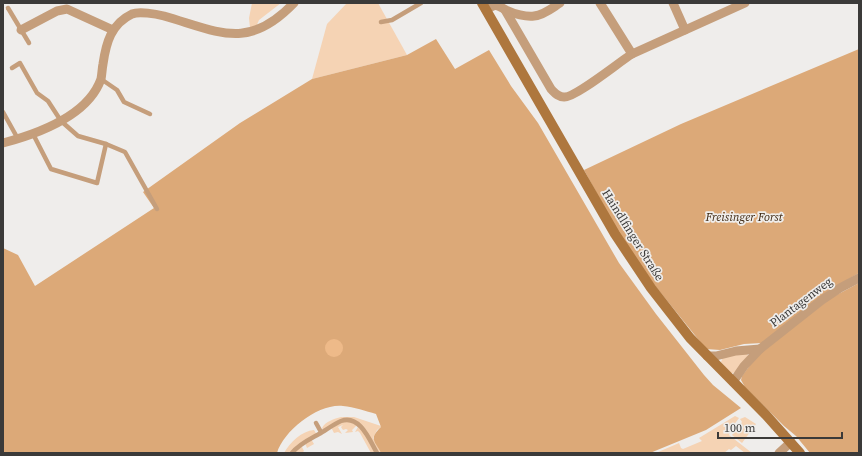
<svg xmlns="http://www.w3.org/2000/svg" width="862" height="456" font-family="'Source Serif 4',serif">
<rect width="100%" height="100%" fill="#efedeb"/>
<g fill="#f5d3b4">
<path d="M 252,3 L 281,3 L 259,20 L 256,27 L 250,28 L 249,18 Z"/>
<path d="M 347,3 L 378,3 L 407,55 L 312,79 L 327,24 Z"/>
<path d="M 747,353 L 748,356 L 735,372 L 731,374 L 721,362 L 723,357 Z"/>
<path d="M 735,416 L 739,418 L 730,430 L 731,431 L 729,435 L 752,453 L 745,453 L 736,446 L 731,450 L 729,449 L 724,453 L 656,453 L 679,443 L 681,448 L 683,449 L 702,441 L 699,438 Z"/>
<path d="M 341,417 L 354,417 L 381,426 L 381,427 L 377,430 L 373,438 L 381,453 L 371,453 L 360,433 L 358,431 L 355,432 L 358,427 L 357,425 L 352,430 L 353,432 L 345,433 L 348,430 L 346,429 L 343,430 L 341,427 L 343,425 L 338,427 L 342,434 L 338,432 L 334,433 L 331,427 L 324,431 L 322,428 C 326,421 334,419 341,417 Z"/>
<path d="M 745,417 L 756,424 L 742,443 L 732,435 L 742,422 L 740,419 Z"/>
<path d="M 314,430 L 317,435 L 311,439 L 314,444 L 307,448 L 305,443 L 301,445 L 304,451 L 302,453 L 284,453 C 290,442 302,431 314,430 Z"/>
</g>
<g fill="#dca978">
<path d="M 436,39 L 455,69 L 489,50 L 511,86 L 538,123 L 619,263 L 656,314 L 704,375 L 713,385 L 741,408 L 706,430 L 650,453 L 381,453 C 374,440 369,439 381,427 L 376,414 C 366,411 354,407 343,406 C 319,403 284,430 277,453 L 3,453 L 3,248 L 18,255 L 35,286 L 154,208 L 143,192 L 240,123 L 312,79 L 407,55 Z"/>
<path d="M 859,49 L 859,273 L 828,291 L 762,343 L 744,344 L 720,350 L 706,349 L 644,272 L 617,230 L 584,170 L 681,124 Z"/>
<path d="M 859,283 L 859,453 L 810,453 L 796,436 L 784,426 L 745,387 L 741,380 L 742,376 L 759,353 L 831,298 Z"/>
</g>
<circle fill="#eeba89" cx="334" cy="348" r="9"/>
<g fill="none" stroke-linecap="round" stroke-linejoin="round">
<g stroke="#c59e7b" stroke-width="4.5">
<path d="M 8,8 L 29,43"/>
<path d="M 381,22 L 392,20 L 421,3"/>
<path d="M 12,68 L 20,63 L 37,93 L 48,101 L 61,121 L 78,136 L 106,144 L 125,152 L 157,209"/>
<path d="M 101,79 L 117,90 L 124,102 L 150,114"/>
<path d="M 3,112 L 18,139"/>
<path d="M 33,134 L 51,169 L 97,183 L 106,144"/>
<path d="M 316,423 L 321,432"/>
<path d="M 292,453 C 299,444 310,439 319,434 C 326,430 334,424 341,421 C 360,414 370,441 377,453"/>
</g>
<g stroke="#c59e7b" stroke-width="9">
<path d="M 673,3 L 685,30"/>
<path d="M 486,10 C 497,3 496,5 506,10 C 514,14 526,17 534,16 C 544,15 552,8 560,3"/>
<path d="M 505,10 L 551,89 C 555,93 558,97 564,97 C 575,98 619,62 632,54 L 600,3"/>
<path d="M 21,30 L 57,11 L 67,9 L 113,30"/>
<path d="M 632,54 L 745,3"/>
<path d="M 3,143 C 37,134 88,116 101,79 C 102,74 102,69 103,64 C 106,43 111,24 132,14 C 139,11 156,14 164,16 C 220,32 248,51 294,3"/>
<path d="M 707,356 L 716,356 L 736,351 L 760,349"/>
<path d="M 733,382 L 744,366 L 760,349 L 822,300 L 840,288 L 859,278"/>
<path d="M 779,453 L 791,442"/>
</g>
<path stroke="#ae773e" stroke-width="10" d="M 482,3 L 615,234 L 651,288 L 690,338 L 766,415 L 800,453"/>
</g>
<g text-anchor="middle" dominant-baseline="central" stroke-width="3.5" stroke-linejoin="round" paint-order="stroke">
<g font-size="12" font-style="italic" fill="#3e2812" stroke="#efedeb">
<text x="744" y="217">Freisinger Forst</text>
</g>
<g font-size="12" fill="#3b3a39" stroke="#efedeb">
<text transform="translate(633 235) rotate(58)">Haindlfinger Straße</text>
<text transform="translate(801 302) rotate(-37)">Plantagenweg</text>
</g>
</g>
<rect width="862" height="456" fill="none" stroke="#3b3a39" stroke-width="8"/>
<path d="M718 432v6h124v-6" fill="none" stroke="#3b3a39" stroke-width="2"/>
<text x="724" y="432" font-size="12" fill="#3b3a39" stroke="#efedeb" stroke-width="3" paint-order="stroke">100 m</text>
</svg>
